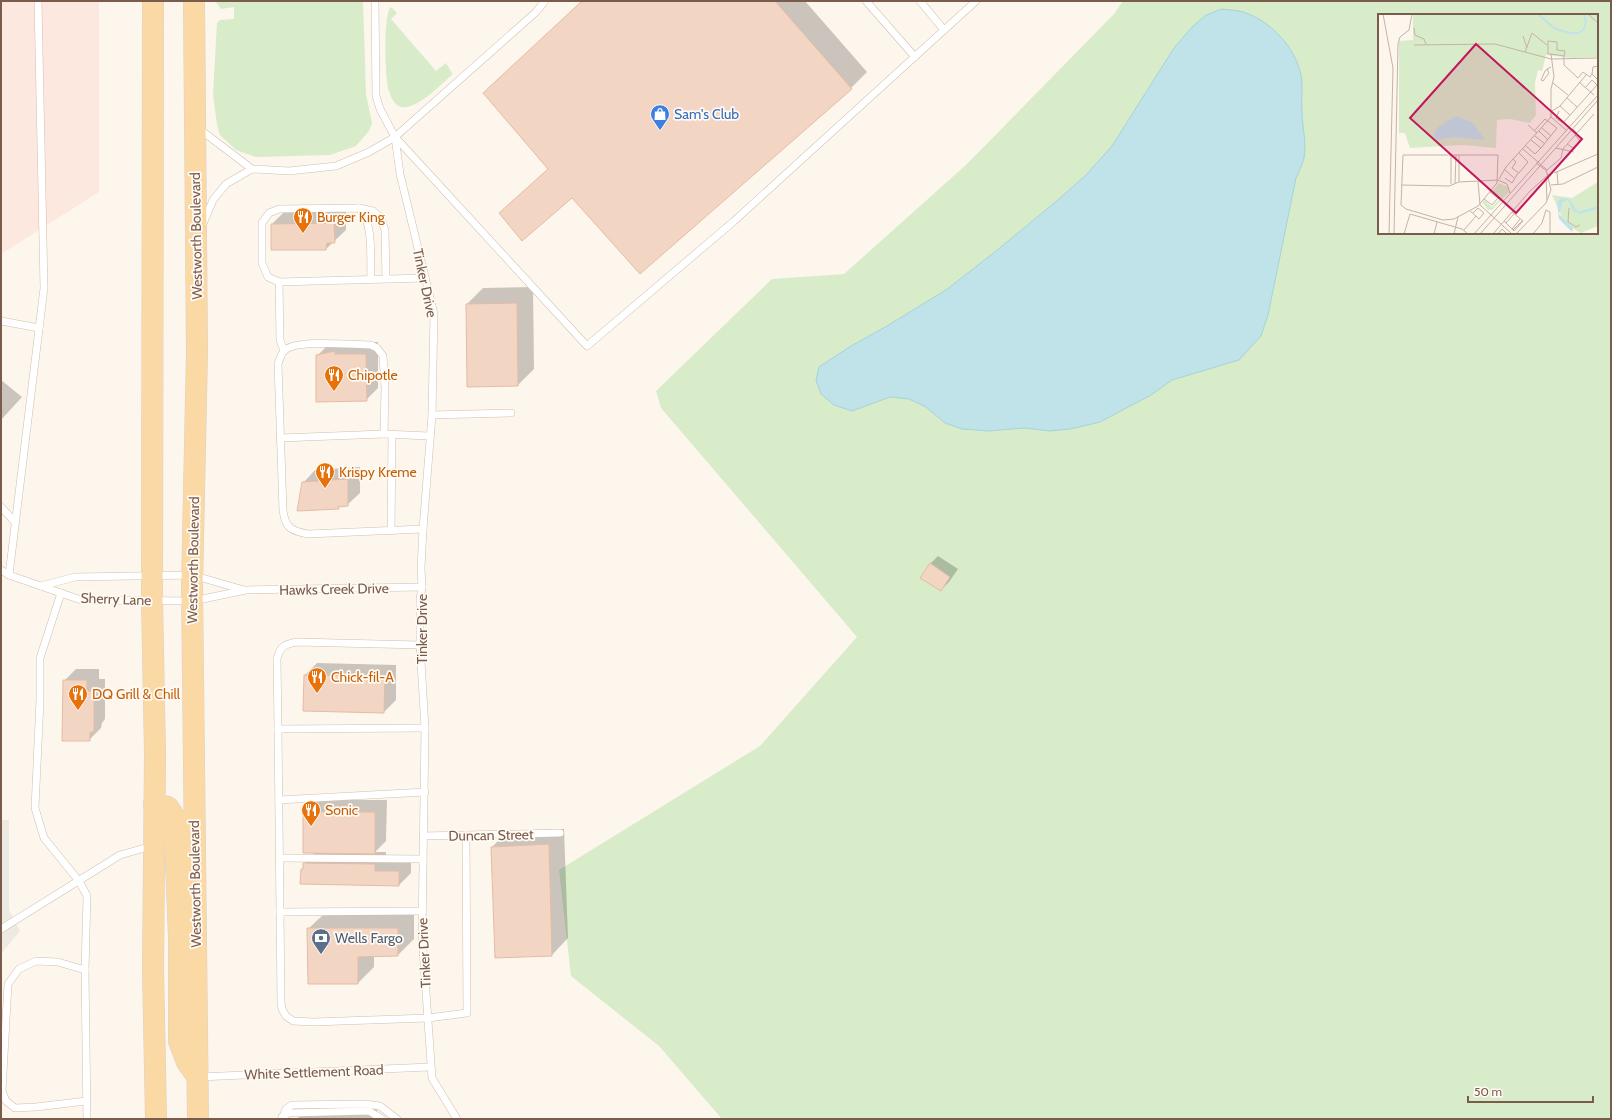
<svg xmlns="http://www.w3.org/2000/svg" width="1612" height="1120" font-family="Cabin,sans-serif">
<rect width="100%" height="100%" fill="#fdf6ec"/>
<path fill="#fde8e0" d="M 1,1 L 99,1 L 99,192 L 1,254 Z"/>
<path fill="#efe9e4" d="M 1,820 L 9,820 L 9,910 L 20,931 L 1,954 Z"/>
<g fill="#d8ecc9" fill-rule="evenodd">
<path d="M 215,1 L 363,1 L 366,94 L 372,123 L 369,131 L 356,146 L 330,155 L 256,157 L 236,150 L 220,135 L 217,125 L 213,94 L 217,23 L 220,20 L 234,19 L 234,7 L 221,9 Z"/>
<path d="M 1123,1 L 1611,1 L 1611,1119 L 722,1119 L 659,1046 L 571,976 L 559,870 L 760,746 L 857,637 L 661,408 L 656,391 L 772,279 L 844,274 L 967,164 L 1114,14 ZM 1379,15 L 1597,15 L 1597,233 L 1379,233 Z"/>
<path d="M 391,7 L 397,13 L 391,19 L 436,71 L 446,63 L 452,73 L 452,75 C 440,85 417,110 401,107 C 394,105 391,97 389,91 C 385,80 383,12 391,7 Z"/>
</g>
<path fill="#bfe3e8" stroke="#a5d3da" d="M 1222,9 C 1229,10 1237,10 1243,12 C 1271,21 1295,47 1301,75 C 1303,84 1301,102 1302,112 C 1302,127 1307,143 1304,158 C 1302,165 1299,172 1296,178 L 1268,315 L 1261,336 L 1239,360 L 1172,380 L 1151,395 L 1100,422 L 1070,429 L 1050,431 L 1024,428 L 989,431 L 962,429 L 945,423 L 926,407 L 909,399 L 890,397 L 852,411 L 834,405 L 821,394 L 816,380 L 819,367 L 851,346 L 887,326 L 946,290 L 996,251 L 1059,199 L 1086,175 L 1112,146 L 1174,48 L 1192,27 L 1206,15 Z"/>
<g fill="#0003">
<path d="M 582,1 L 805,1 L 867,72 L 851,88 L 501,213 L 549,168 L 501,77 Z"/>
<path d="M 346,211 L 346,230 L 326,249 L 272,224 L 284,212 Z"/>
<path d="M 533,287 L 534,369 L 518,385 L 468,386 L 467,304 L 483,288 Z"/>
<path d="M 347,340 L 347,342 L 378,342 L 378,388 L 366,400 L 317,356 L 329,344 Z"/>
<path d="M 1,380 L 22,397 L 1,420 Z"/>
<path d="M 360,467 L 360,493 L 347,505 L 341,505 L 338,508 L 303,483 L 315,470 Z"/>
<path d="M 938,556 L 958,569 L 949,582 L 941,590 L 930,564 Z"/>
<path d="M 317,663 L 396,665 L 396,700 L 384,712 L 305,675 Z"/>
<path d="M 76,669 L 99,669 L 99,679 L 105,679 L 105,719 L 102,723 L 101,728 L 89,740 L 64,681 Z"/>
<path d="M 316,800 L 387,800 L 386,841 L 375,852 L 386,852 L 386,859 L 411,860 L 411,873 L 399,885 L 302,870 L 304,868 L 304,864 L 315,852 L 304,812 Z"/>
<path d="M 564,829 L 568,938 L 552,955 L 492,847 L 508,831 Z"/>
<path d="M 414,912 L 414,939 L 398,955 L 374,955 L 374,967 L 358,983 L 308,929 L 325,913 Z"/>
<path d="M 377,1105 L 377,1119 L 297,1119 L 309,1106 Z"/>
</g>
<g fill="#f3d5c3" stroke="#e6bba3">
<path d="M 582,1 L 775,1 L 852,89 L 640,274 L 572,198 L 522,241 L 499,213 L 548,169 L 483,93 Z"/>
<path d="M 334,223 L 335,243 L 327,243 L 326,250 L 271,250 L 271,224 Z"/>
<path d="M 517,303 L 518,386 L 467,387 L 466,304 Z"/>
<path d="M 335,351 L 335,354 L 366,354 L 367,401 L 316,402 L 316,355 Z"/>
<path d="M 348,479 L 348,506 L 338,507 L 339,509 L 297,511 L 302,482 Z"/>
<path d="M 930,563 L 950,577 L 941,591 L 920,578 Z"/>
<path d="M 304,675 L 385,676 L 384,713 L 303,711 Z"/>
<path d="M 63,680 L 87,680 L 87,691 L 94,691 L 94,732 L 90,732 L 90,741 L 62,741 Z"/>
<path d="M 303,812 L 375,812 L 375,854 L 303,853 Z"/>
<path d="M 549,844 L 552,956 L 495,958 L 491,847 Z"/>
<path d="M 303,863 L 375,864 L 375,871 L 399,871 L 399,886 L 300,884 L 301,869 L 303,869 Z"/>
<path d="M 307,928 L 398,928 L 398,956 L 358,957 L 358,984 L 308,984 Z"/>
</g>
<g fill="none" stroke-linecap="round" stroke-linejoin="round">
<defs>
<g id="service">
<path d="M 375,1 L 376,96 L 380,109 L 395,137 L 587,346 L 733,222 L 976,1"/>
<path d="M 866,1 L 915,57"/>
<path d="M 920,1 L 944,30"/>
<path d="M 198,128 L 252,169"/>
<path d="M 395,137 L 400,174 L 434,314 L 432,415 L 423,529 L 421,568 L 422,587 L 420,599 L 420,645 L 425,728 L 422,935 L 432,1078 L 457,1119"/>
<path d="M 359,208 C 374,222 370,259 371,279"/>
<path d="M 203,224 L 213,200 L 226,184 L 252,169 L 289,171 L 336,166 L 369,152 L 395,137 L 536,12 L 545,1"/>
<path d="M 386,279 L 385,230 L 380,217 L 373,211 L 359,208 L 279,209 L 269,213 L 262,223 L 262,263 L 268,277 L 279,282 L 425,278"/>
<path d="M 279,282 L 280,340 L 284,351"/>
<path d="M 1,321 L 39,328"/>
<path d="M 432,415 L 511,413"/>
<path d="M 280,438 L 384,434"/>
<path d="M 1,507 L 15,522"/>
<path d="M 423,529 L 308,534 C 291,531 285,528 283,510 L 278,364 C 280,359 281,353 285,350 C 299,339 352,345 371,345 L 377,348 L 383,356 L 385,387 L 384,434 L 429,436"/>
<path d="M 391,531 L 392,434"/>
<path d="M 1,570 L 9,575 L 81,600 L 193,601 L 246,590 L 422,587"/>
<path d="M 9,575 L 44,288 L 38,1"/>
<path d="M 41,586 L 75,577 L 192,575 L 244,590"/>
<path d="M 61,593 L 40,658 L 40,700 L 35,808 L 44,838 L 79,881 L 87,896 L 85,970 L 87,1119"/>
<path d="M 420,645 L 297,642 C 285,644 280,646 277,659 L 278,729 L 425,728"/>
<path d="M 278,729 L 281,1002 L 282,1009 L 286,1016 L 293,1021 L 313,1022 L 428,1018 L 467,1013 L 466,835"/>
<path d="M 279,800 L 425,792"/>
<path d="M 423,836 L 560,833"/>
<path d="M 279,858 L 423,859"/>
<path d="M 280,912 L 422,911"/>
<path d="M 1,929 L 120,855 L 152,846"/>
<path d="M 85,970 L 58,962 L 36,961 L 19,969 L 8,984 L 2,1091 L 6,1101 L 15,1108 L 36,1107 L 86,1101"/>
<path d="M 199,1077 L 430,1067"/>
<path d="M 282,1117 L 289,1113 L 369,1111 L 382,1119"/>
<path d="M 282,1119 L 286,1109 L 292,1105 L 365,1104 L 380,1106 L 397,1119"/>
</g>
<g id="primary">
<path d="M 153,1 L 152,600 L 155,754 L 153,969 L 156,1119"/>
<path d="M 194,1 L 197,352 L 192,586 L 198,1119"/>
<path d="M 154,804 L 168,807 L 174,816 L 179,937 L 179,1041 L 187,1062 L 196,1075"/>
</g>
</defs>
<use href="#service" stroke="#d1beb0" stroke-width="8"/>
<use href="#primary" stroke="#dad1cd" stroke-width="22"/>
<use href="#service" stroke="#fff" stroke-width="7"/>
<use href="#primary" stroke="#fbd9a5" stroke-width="21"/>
</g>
<defs>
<symbol id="shop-pin" viewBox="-11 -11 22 30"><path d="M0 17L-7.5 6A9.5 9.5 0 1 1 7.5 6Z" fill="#3f7fe0" stroke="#fffaf3"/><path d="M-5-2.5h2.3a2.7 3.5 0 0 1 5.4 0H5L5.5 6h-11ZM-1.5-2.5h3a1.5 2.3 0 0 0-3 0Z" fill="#fff"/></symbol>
<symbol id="restaurant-pin" viewBox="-11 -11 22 30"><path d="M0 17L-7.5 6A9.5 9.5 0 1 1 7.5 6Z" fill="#e8710a" stroke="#fffaf3"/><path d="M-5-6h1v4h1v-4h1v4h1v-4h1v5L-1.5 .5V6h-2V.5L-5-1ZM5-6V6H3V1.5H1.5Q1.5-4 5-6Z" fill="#fff"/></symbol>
<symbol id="bank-pin" viewBox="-11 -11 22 30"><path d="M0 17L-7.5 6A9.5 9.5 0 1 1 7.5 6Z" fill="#5c6f8a" stroke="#fffaf3"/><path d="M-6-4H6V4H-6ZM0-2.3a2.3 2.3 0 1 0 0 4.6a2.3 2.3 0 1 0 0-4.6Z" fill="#fff"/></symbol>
</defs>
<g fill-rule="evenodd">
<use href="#shop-pin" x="649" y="103" width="22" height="30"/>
<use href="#restaurant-pin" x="292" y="206" width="22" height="30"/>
<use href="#restaurant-pin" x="323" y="364" width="22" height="30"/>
<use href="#restaurant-pin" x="314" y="461" width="22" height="30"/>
<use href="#restaurant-pin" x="306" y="666" width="22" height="30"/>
<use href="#restaurant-pin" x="67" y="683" width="22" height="30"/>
<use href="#restaurant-pin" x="300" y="799" width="22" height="30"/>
<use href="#bank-pin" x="310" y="927" width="22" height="30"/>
</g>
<g text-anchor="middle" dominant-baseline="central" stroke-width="3.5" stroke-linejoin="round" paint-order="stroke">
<g font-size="14" fill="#366cbe" stroke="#fffaf3" text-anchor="start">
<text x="674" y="114">Sam's Club</text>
</g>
<g font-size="14" fill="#c56008" stroke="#fffaf3" text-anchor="start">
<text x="317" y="217">Burger King</text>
<text x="348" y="375">Chipotle</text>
<text x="339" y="472">Krispy Kreme</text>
<text x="331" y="677">Chick-fil-A</text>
<text x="92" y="694">DQ Grill &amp; Chill</text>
<text x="325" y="810">Sonic</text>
</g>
<g font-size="14" fill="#7a5c4d" stroke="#fffaf3">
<text transform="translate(196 236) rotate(-91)">Westworth Boulevard</text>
<text transform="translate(425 283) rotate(78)">Tinker Drive</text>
<text transform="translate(193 560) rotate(-89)">Westworth Boulevard</text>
<text transform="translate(334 589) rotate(-1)">Hawks Creek Drive</text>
<text transform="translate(116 599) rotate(2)">Sherry Lane</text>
<text transform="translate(422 629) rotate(-90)">Tinker Drive</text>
<text transform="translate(491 835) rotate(-1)">Duncan Street</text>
<text transform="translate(195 884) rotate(-91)">Westworth Boulevard</text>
<text transform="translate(424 953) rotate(-93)">Tinker Drive</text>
<text transform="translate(314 1072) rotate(-2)">White Settlement Road</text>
</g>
<g font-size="14" fill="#4e5e75" stroke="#fffaf3" text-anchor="start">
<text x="335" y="938">Wells Fargo</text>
</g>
</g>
<g transform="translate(1378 14)">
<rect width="220" height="220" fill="#fdf6ec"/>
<path d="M 35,0 L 220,0 L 220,43 L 194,44 L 168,41 L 164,57 L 160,56 L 157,69 L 158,101 L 152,109 L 132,105 L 119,106 L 118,134 L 84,131 L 32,134 L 27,119 L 21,119 L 21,27 L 35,26 ZM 220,168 L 220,212 L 203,219 L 187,210 L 174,181 L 194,184 ZM 121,169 L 130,173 L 131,178 L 114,196 L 110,196 L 104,188 L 106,186 L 114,193 L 121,186 L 114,178 Z" fill="#d8ecc9"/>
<path d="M 78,102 L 94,108 L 107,126 L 77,123 L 58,126 L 56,120 L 60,113 ZM 183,184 L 191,185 L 200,198 L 220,192 L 220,195 L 202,200 L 195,197 L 190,186 L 185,187 L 181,200 L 195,214 L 194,218 L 181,205 L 179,188 Z" fill="#bfe3e8"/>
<path fill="none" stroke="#bfe3e8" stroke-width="2" d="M 160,0 L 176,14 L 191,19 L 201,19 L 206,15 L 208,8 L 206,0"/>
<path fill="none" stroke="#c5b3a7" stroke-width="1" d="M 5,0 L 15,54 L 11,220M 210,0 L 220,9M 36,14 L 37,21 L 46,25 L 48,30M 145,22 L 149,34M 36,31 L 117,30 L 173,45 L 220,44M 147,38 L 154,19 L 169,31M 186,42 L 186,51 L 200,64 L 205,58 L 212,63 L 214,60M 220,52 L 215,53 L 214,60 L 220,66M 169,55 L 171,59 L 165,67 L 163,66 L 167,57 L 169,55 L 173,53M 201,68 L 216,81M 175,69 L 190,81M 207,74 L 214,66 L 219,71M 189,84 L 199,93M 182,92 L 192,101M 174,97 L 182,92 L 208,61M 181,97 L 178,104 L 185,109M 173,103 L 188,116M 185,109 L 220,70M 150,111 L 159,119M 164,114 L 173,122M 157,116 L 167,105 L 179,114 L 163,134M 161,117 L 170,126M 199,119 L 216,100M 157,122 L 167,130M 189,130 L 195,134 L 202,127 L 197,121M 148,132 L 157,140 L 163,134 L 153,126M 178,134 L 196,138M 25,141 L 120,141 L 119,169 L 100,192 L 76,205 L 65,206 L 28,195 L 23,191 ZM 135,145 L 138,148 L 134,154 L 141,159 L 150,148 L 141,139M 158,149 L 169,157M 126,155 L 136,164M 169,156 L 183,144 L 185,135 L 199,119 L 195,115M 179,158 L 180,171M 176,159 L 220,140M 127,164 L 134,169 L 140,159M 168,164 L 169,186M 121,165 L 128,153 L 173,103 L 173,75 L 176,63 L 173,40 L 186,42 L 187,37 L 179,36 L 179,28 L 170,27 L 170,40 L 173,40M 100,167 L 102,191 L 134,220M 81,168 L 81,141M 77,169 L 78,141M 73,170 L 73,141M 23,171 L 71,172 L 81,168 L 120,166 L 129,170 L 132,179M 173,171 L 185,170 L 220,153M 106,185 L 114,191 L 120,184 L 112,178M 191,194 L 190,208 L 198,213 L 202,211M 134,198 L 145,207M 95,199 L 100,194 L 106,199 L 101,205 L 98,202M 126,207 L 136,217 L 145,207M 128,209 L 136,200M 134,215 L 142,205M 86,216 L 98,202 L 92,197M 135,216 L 144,207M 16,220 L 20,30 L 22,23 L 31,16 L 34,0M 26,220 L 32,200 L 84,215 L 90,220M 56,220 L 59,208M 76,220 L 80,203M 96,220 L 220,81M 102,220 L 220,86M 115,220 L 152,177 L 171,160M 120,220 L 124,215 L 129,220M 138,220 L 168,189 L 173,176 L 168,155 L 145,135M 155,220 L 164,209 L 168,196 L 172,198 L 172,220"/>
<path fill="#c2185b" fill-opacity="0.15" stroke="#c2185b" stroke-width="2" d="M 98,30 L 204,125 L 138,199 L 32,104 Z"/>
<rect width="220" height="220" fill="none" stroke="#7a5c4d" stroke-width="2"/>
</g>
<rect width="1612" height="1120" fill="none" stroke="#7a5c4d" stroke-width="4"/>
<path d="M1468 1096v6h125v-6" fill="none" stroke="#7a5c4d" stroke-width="2"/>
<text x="1474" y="1096" font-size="12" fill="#7a5c4d" stroke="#fffaf3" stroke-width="3" paint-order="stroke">50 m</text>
</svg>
